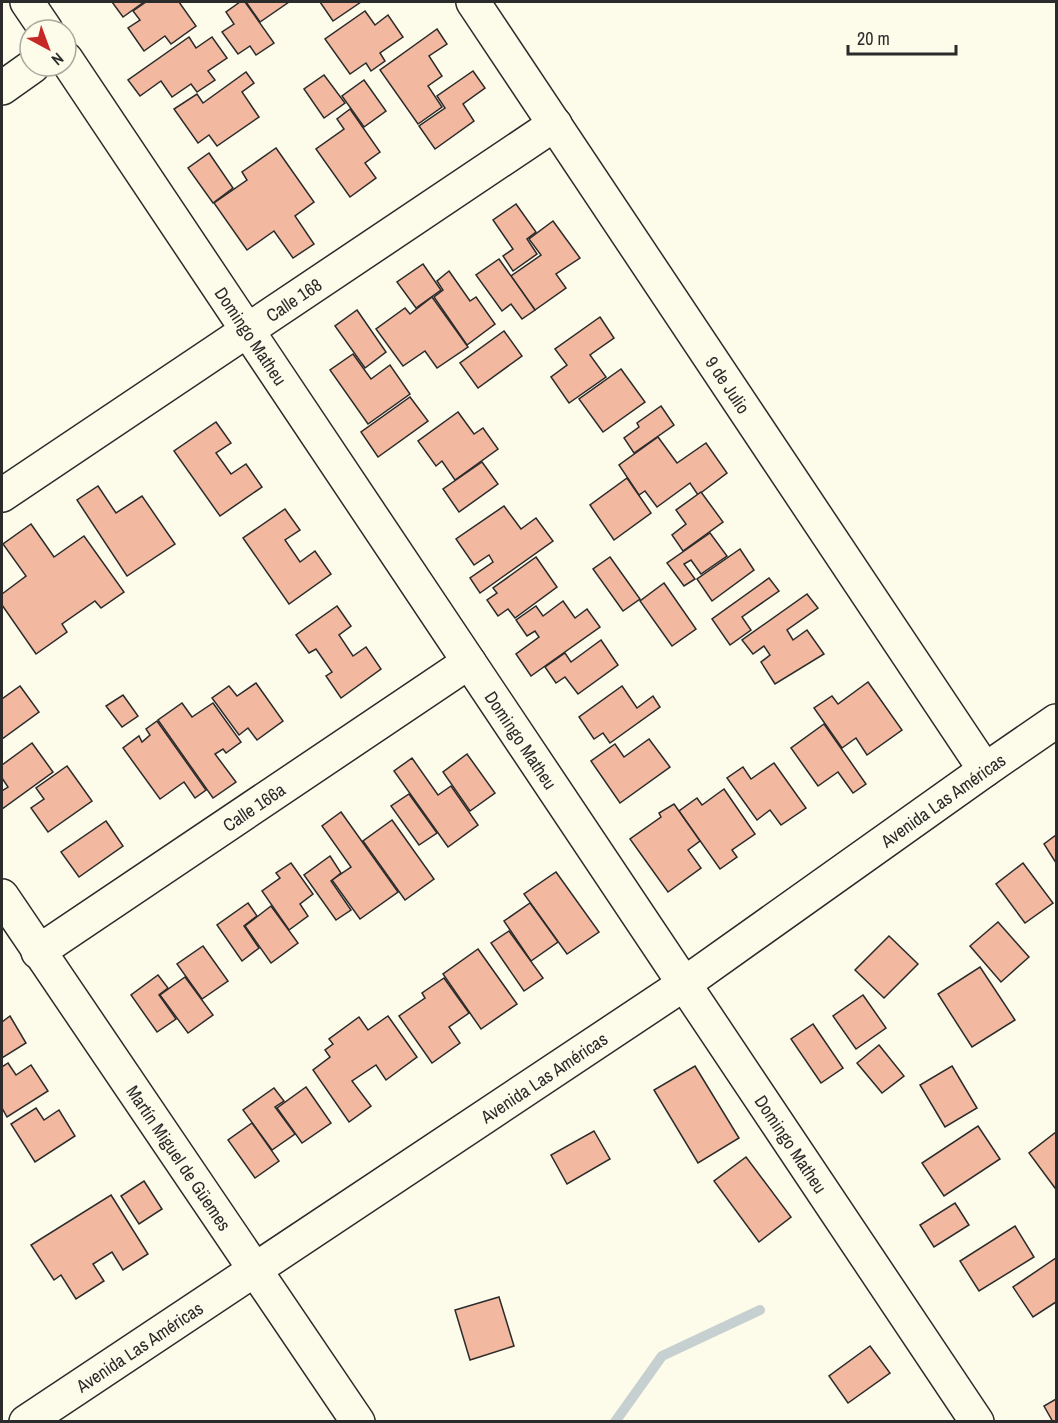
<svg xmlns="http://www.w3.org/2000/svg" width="1058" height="1423" font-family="'Archivo Narrow',sans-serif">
<rect width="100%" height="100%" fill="#fdfbea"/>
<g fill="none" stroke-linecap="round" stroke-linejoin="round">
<path stroke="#c7d0d0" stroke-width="10" d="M 615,1422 L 662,1356 L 760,1310"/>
</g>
<g fill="#f2b8a0" stroke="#2b2b2b" stroke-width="1.5">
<path d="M 112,2 L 144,2 L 123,17 Z"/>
<path d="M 146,2 L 179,2 L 196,26 L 171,44 L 165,36 L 144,51 L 128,28 L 140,20 L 133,11 Z"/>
<path d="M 240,2 L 245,2 L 274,43 L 256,55 L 250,46 L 238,54 L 222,32 L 234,24 L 226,12 Z"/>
<path d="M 246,2 L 289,2 L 260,22 Z"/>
<path d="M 320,2 L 361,2 L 333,21 Z"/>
<path d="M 365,11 L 375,25 L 388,15 L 403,37 L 380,53 L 385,61 L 371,71 L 366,63 L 350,74 L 325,39 Z"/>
<path d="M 437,29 L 447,44 L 429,56 L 442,76 L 428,86 L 442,107 L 418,124 L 380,70 Z"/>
<path d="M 189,37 L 196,48 L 212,37 L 227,58 L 208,71 L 215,80 L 197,92 L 191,84 L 172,97 L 161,81 L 140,96 L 128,80 Z"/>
<path d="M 473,71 L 485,88 L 463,104 L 474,121 L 435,149 L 419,126 L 445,108 L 437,96 Z"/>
<path d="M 246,72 L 254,83 L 242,92 L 259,117 L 217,146 L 209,135 L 198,143 L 174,109 L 197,94 L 203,103 Z"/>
<path d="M 324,75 L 345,103 L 324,118 L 304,89 Z"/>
<path d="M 364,80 L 386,111 L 364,127 L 342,96 Z"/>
<path d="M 350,109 L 380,152 L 365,163 L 376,178 L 350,197 L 316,149 L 344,129 L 337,119 Z"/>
<path d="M 276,148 L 314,202 L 295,216 L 314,244 L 293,258 L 274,231 L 247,250 L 214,203 L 247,180 L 242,172 Z"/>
<path d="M 209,153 L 233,188 L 213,203 L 188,168 Z"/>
<path d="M 516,204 L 536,232 L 527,239 L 537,254 L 513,271 L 503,256 L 513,249 L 493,220 Z"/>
<path d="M 553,221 L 580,258 L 556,274 L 566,288 L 535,310 L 511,276 L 541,255 L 529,239 Z"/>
<path d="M 499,259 L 535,310 L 522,319 L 511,304 L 502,311 L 476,275 Z"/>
<path d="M 423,264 L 441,290 L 416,308 L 397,282 Z"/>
<path d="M 449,271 L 470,301 L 476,297 L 495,324 L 467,345 L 434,297 L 443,290 L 437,281 Z"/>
<path d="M 432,297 L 468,347 L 437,368 L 425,351 L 403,366 L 376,329 L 405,308 L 410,314 Z"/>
<path d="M 357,310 L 386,352 L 365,368 L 335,326 Z"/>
<path d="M 600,317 L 614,338 L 590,355 L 606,377 L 569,403 L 551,377 L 567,365 L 555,349 Z"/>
<path d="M 504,331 L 522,356 L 478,388 L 460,363 Z"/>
<path d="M 353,354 L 371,379 L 390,365 L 410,394 L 368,424 L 330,370 Z"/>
<path d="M 621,369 L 645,402 L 603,432 L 579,399 Z"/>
<path d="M 410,397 L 428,421 L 378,457 L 361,432 Z"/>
<path d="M 661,406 L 674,425 L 634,453 L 624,438 L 639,427 L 637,423 Z"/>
<path d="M 458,412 L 474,434 L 483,428 L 498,449 L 455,480 L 442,461 L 436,466 L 418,441 Z"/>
<path d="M 216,422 L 231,443 L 216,453 L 231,474 L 246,464 L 262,487 L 220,516 L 174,451 Z"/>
<path d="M 658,437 L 677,463 L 706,443 L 727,473 L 698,495 L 690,483 L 657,507 L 645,491 L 639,495 L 619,465 Z"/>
<path d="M 482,462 L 498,484 L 459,512 L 443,489 Z"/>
<path d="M 627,478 L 651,513 L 614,540 L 590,505 Z"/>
<path d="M 98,486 L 116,513 L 142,496 L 175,544 L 127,576 L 77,500 Z"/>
<path d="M 701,492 L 723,522 L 683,551 L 672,535 L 686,524 L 676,510 Z"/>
<path d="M 504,506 L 521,529 L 536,518 L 553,541 L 480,593 L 470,578 L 493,562 L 489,555 L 474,565 L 456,539 Z"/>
<path d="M 285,509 L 300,530 L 285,540 L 300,562 L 315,551 L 331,574 L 289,604 L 243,538 Z"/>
<path d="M 31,524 L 54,557 L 84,536 L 124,592 L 101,608 L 95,601 L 62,624 L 67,632 L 36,654 L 2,605 L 2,594 L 26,576 L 3,544 Z"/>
<path d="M 710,533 L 727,556 L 701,574 L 691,560 L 684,564 L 695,579 L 684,586 L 667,563 Z"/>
<path d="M 740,549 L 754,570 L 712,601 L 697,579 Z"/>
<path d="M 536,557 L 557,587 L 515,618 L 508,609 L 498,616 L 487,600 L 497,593 L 493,588 Z"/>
<path d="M 610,557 L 640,599 L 623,611 L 593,569 Z"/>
<path d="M 769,578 L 779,591 L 742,617 L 751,630 L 730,645 L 712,619 Z"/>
<path d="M 664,583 L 696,629 L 672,646 L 640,601 Z"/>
<path d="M 807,594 L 818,608 L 787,630 L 793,640 L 807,630 L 824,654 L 775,684 L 761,662 L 770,655 L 764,646 L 753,654 L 742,640 Z"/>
<path d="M 563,601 L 575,618 L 587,609 L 600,627 L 531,676 L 516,654 L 539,637 L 535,631 L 527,636 L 516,620 L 536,606 L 543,616 Z"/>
<path d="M 337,606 L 351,626 L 339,635 L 353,656 L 366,647 L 381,669 L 341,698 L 326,676 L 332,672 L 316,649 L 309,653 L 296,635 Z"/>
<path d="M 601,640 L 618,665 L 578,694 L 565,677 L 556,683 L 545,667 L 565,653 L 571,662 Z"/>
<path d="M 868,682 L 902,730 L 867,755 L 856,738 L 842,748 L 814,708 L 832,696 L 838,704 Z"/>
<path d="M 256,683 L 283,721 L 257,740 L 248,728 L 239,735 L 212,698 L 229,686 L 237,696 Z"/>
<path d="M 20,686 L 39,712 L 2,739 L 2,699 Z"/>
<path d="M 622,686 L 637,708 L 653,696 L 660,707 L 610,743 L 603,733 L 594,739 L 579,717 Z"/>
<path d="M 123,695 L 138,716 L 122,727 L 106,706 Z"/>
<path d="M 182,703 L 192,717 L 213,703 L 241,742 L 226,753 L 223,749 L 215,754 L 236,782 L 213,798 L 158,720 Z"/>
<path d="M 157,721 L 206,790 L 195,798 L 184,782 L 160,799 L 123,748 L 139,736 L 142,742 L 150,735 L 146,729 Z"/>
<path d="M 824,724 L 866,784 L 853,793 L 838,772 L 818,786 L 791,748 Z"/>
<path d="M 649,739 L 670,767 L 620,803 L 591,761 L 615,744 L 624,757 Z"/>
<path d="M 32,743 L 53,772 L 2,809 L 2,791 L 8,787 L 2,778 L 2,765 Z"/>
<path d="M 467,754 L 495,793 L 470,811 L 443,772 Z"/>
<path d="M 412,758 L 438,795 L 451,786 L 478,825 L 448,847 L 394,771 Z"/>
<path d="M 774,763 L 806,808 L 781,825 L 770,810 L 757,820 L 727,778 L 743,767 L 751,779 Z"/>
<path d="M 67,766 L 92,801 L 48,832 L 31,808 L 44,799 L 36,788 Z"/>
<path d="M 724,789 L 755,834 L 732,850 L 737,857 L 720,869 L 679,811 L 697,798 L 702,805 Z"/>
<path d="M 409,794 L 437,833 L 419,845 L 391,806 Z"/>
<path d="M 674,804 L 700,841 L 688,850 L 701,868 L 668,892 L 630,839 L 661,817 L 659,813 Z"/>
<path d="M 341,812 L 398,892 L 360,919 L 332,880 L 351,867 L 322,826 Z"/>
<path d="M 392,820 L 434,879 L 405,900 L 363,841 Z"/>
<path d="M 106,821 L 123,846 L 79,877 L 61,852 Z"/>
<path d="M 1056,835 L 1056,863 L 1044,844 Z"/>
<path d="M 330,856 L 341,873 L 331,881 L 351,910 L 336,920 L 304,875 Z"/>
<path d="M 291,863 L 313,894 L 300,904 L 308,916 L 289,930 L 262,891 L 280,878 L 276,873 Z"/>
<path d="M 1023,863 L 1053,903 L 1025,923 L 996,884 Z"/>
<path d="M 556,872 L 599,932 L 567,954 L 524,894 Z"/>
<path d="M 248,903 L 257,916 L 244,926 L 259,948 L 242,961 L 217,925 Z"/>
<path d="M 530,903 L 558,942 L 531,961 L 504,921 Z"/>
<path d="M 271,906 L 298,943 L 271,963 L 245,926 Z"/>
<path d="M 998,922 L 1029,957 L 1001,982 L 970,946 Z"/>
<path d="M 509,931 L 543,978 L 524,991 L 491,943 Z"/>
<path d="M 889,936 L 918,964 L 884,998 L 855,970 Z"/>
<path d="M 203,946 L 228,981 L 202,999 L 177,964 Z"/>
<path d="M 478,949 L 517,1004 L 481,1029 L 443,974 Z"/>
<path d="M 980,967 L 1015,1020 L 972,1047 L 938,994 Z"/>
<path d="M 158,975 L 168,988 L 159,995 L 176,1019 L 157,1032 L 131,995 Z"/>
<path d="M 185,977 L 213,1015 L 188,1033 L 160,995 Z"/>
<path d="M 444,978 L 469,1013 L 449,1027 L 460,1043 L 432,1063 L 399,1016 L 425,998 L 422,993 Z"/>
<path d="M 863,995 L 886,1028 L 856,1049 L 833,1016 Z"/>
<path d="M 10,1016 L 26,1043 L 2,1058 L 2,1022 Z"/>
<path d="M 388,1016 L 417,1057 L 386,1080 L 376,1065 L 352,1081 L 371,1106 L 349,1122 L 313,1070 L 330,1057 L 325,1050 L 333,1044 L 329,1039 L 359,1017 L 368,1030 Z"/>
<path d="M 813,1024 L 843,1068 L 821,1083 L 791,1039 Z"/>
<path d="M 879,1045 L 904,1076 L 882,1093 L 857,1063 Z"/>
<path d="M 8,1063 L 16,1075 L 31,1065 L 48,1091 L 7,1117 L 2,1108 L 2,1067 Z"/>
<path d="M 695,1066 L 739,1138 L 698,1163 L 654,1090 Z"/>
<path d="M 952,1066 L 977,1108 L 945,1127 L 920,1085 Z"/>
<path d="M 306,1087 L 331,1123 L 302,1143 L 277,1108 Z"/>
<path d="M 274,1088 L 284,1101 L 275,1107 L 295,1134 L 272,1150 L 243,1110 Z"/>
<path d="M 36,1108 L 44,1120 L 59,1110 L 75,1136 L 35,1162 L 11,1124 Z"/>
<path d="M 252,1123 L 279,1161 L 255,1178 L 228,1140 Z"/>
<path d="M 978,1126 L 1000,1159 L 944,1196 L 922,1163 Z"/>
<path d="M 594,1131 L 610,1159 L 567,1184 L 551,1155 Z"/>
<path d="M 1056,1132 L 1056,1187 L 1055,1188 L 1029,1153 Z"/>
<path d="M 746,1157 L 791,1217 L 759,1242 L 714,1181 Z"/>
<path d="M 144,1181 L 162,1209 L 139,1224 L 121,1196 Z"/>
<path d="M 111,1195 L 148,1254 L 123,1270 L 112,1252 L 93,1264 L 104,1281 L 76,1299 L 61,1275 L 54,1280 L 31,1245 Z"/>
<path d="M 955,1203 L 969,1225 L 934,1247 L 920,1225 Z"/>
<path d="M 1015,1226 L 1034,1257 L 979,1291 L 960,1261 Z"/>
<path d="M 1056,1258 L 1056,1302 L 1033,1317 L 1013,1287 Z"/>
<path d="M 499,1297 L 514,1346 L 470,1360 L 455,1310 Z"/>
<path d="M 870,1346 L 890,1373 L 848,1403 L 829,1376 Z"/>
<path d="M 1056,1399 L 1056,1422 L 1053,1422 L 1044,1406 Z"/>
</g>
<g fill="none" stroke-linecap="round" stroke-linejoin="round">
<defs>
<g id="minor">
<path d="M 27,2 L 46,30"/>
<path id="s1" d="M 473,2 L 985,770"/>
<path id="s2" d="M 66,59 L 977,1422"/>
<path d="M 2,88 L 33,66"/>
<path id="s3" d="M 2,495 L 555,124"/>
<path id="s4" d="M 2,896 L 358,1422"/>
<path id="s5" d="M 38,952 L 469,662"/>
</g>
<g id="secondary">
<path id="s6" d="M 26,1422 L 684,984 L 985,770 L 1056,721"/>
</g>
</defs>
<use href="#minor" stroke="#2b2b2b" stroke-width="36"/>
<use href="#secondary" stroke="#2b2b2b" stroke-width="36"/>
<use href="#minor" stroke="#fdfbea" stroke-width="33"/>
<use href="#secondary" stroke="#fdfbea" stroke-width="33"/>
</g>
<g text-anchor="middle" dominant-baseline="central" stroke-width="4.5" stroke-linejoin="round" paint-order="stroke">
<g font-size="18" fill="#2b2b2b" stroke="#fdfbea">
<text stroke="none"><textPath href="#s3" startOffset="351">Calle 168</textPath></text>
<text stroke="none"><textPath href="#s2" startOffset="333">Domingo Matheu</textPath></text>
<text stroke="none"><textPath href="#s1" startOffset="460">9 de Julio</textPath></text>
<text stroke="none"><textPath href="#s2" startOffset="819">Domingo Matheu</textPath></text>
<text stroke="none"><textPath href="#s6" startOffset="1108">Avenida Las Américas</textPath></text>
<text stroke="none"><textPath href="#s5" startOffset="260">Calle 166a</textPath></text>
<text stroke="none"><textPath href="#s6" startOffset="622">Avenida Las Américas</textPath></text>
<text stroke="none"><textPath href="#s2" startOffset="1305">Domingo Matheu</textPath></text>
<text stroke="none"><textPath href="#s4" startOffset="316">Martín Miguel de Güemes</textPath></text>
<text stroke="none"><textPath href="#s6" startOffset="136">Avenida Las Américas</textPath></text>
</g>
</g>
<rect width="1058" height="1423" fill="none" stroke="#2b2b2b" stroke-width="6"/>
<g transform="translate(48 48) rotate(139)"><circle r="28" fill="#fdfbea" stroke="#a9a89e" stroke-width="1.5"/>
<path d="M0-4.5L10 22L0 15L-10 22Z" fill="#c62828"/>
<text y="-9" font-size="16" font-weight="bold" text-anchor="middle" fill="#2b2b2b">N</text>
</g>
<path d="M848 45v9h108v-9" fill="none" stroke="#2b2b2b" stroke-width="3"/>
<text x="857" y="45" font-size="18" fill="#2b2b2b" stroke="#fdfbea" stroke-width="4.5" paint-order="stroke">20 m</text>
</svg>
